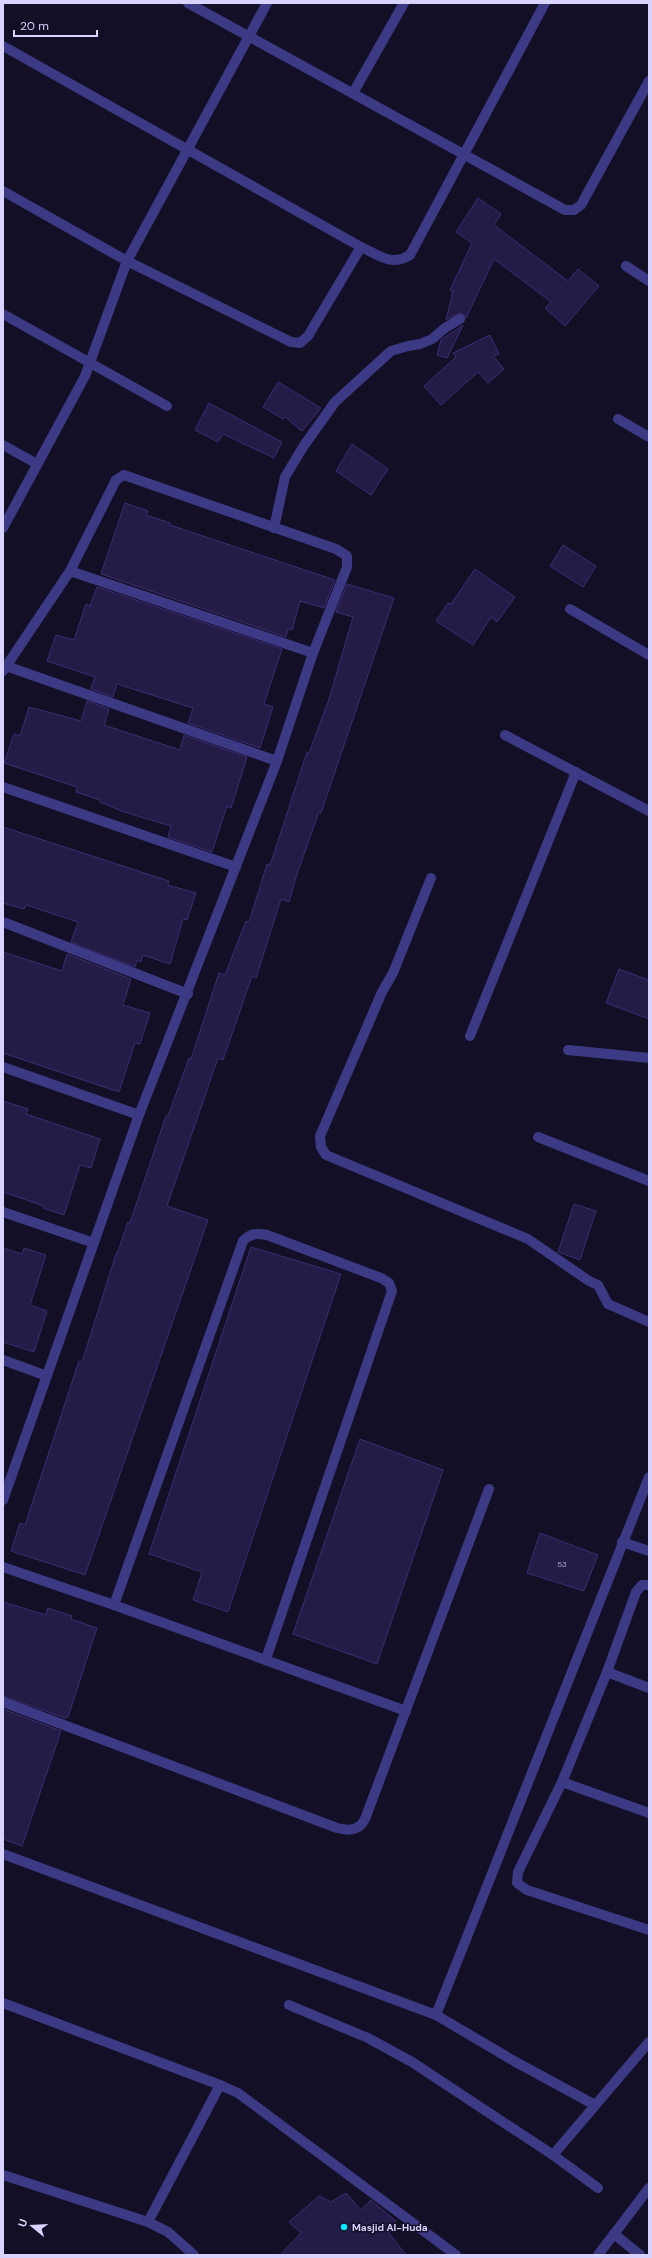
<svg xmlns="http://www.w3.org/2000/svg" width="652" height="2258" font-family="'DM Sans',sans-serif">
<rect width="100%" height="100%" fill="#130f26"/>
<g fill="#241b47" stroke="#3b2d73">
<path d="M 478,198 L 501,214 L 494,225 L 568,281 L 578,269 L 599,286 L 565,326 L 545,308 L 551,302 L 494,259 L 466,318 L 463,314 L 460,313 L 446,320 L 453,291 L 450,290 L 472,243 L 456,232 Z"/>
<path d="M 463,325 L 447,358 L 437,355 L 441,340 Z"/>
<path d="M 490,335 L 499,354 L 493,356 L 504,369 L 488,383 L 478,372 L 441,405 L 424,386 L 456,357 L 453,353 Z"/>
<path d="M 278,382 L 321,408 L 302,431 L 285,417 L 283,419 L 263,407 Z"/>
<path d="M 209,403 L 282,442 L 274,458 L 223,434 L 218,442 L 195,430 Z"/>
<path d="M 352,444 L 388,469 L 371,495 L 336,471 Z"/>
<path d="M 125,503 L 148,511 L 146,515 L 170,523 L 170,525 L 335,580 L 324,608 L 300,601 L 292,630 L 288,629 L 286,637 L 101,574 Z"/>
<path d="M 563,545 L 596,566 L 583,587 L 550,566 Z"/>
<path d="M 475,569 L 515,597 L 497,622 L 491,617 L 473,645 L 436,621 L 448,603 L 451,604 Z"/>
<path d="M 347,584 L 394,598 L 321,813 L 319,812 L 297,874 L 289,902 L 281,899 L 256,978 L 252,976 L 223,1060 L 218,1058 L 167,1206 L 208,1220 L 85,1575 L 11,1551 L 20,1523 L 25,1525 L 79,1361 L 82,1362 L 116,1254 L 117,1254 L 128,1222 L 130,1223 L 166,1116 L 168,1116 L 189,1058 L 191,1059 L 219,973 L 225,975 L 246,921 L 249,922 L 267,864 L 270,865 L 280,835 L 307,752 L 309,753 L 329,699 L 353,617 L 336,612 Z"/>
<path d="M 97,587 L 282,649 L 264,704 L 273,707 L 260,748 L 188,723 L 193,708 L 117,684 L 113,697 L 91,689 L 95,677 L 47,661 L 56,635 L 74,640 L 86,604 L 90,606 Z"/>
<path d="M 87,701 L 109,709 L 104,725 L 180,750 L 184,735 L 247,757 L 231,808 L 227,806 L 212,852 L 168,837 L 171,826 L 124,812 L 100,802 L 100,800 L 76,792 L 77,787 L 4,763 L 14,734 L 20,736 L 29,707 L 81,721 Z"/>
<path d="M 3,827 L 169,881 L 168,885 L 196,893 L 187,920 L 183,919 L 170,964 L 143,955 L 141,962 L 137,960 L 135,967 L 71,942 L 78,922 L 26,905 L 24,909 L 3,903 Z"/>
<path d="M 3,952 L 62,971 L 67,954 L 131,979 L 123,1005 L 150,1013 L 140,1044 L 135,1043 L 119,1092 L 3,1053 Z"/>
<path d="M 619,969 L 649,980 L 649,1019 L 606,1003 Z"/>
<path d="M 3,1101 L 28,1109 L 26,1114 L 100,1139 L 91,1168 L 80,1165 L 64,1215 L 43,1208 L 44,1206 L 3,1192 Z"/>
<path d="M 574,1204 L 596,1211 L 580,1260 L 558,1252 Z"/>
<path d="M 251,1247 L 341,1274 L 228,1612 L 193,1600 L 202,1572 L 149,1554 Z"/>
<path d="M 3,1248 L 22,1254 L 24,1248 L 46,1255 L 30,1305 L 47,1311 L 34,1352 L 3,1342 Z"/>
<path d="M 360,1439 L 443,1470 L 377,1664 L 293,1634 Z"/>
<path d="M 540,1533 L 598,1555 L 584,1591 L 527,1573 Z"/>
<path d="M 3,1602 L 46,1615 L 48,1608 L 72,1616 L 71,1619 L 97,1628 L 68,1717 L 65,1718 L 3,1696 Z"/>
<path d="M 3,1709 L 61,1731 L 22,1846 L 3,1839 Z"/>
<path d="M 346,2193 L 361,2210 L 371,2200 L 396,2221 L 389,2233 L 406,2255 L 280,2255 L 301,2233 L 289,2222 L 319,2196 L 331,2202 Z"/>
</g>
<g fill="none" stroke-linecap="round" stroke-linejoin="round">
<g stroke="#3d3a85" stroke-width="10">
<path d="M 188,3 L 565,210 L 574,210 L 581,205 L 649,81"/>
<path d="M 3,46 L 361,247 C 379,255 391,267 410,255 L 545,3"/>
<path d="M 353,93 L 404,3"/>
<path d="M 3,191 L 127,261 L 291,342 L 300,343 L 308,336 L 361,247"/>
<path d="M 626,266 L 649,281"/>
<path d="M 3,314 L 167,406"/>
<path d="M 618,419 L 649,437"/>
<path d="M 3,445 L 37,464"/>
<path d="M 3,528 L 85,376 L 127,261 L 267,3"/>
<path d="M 274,528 L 285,477 L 303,447 L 335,402 L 391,351 L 408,346 L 420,344 L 432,339 L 445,328 L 460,319"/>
<path d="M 70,571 L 313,653"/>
<path d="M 570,609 L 649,655"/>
<path d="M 6,666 L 277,761"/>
<path d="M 3,671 L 70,571 L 116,480 L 124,475 L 336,549 L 347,556 L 347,567 L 313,653 L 277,761 L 139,1115 L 3,1500"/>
<path d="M 505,735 L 649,811"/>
<path d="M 3,787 L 236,867"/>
<path d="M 431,878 L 393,973 L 382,992 L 320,1136 L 321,1147 L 326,1155 L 528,1239 L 589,1281 L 598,1285 L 608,1304 L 649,1322"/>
<path d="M 3,922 L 188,994"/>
<path d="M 470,1036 L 576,772"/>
<path d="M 568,1050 L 649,1058"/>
<path d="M 3,1067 L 139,1115"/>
<path d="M 538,1137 L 649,1181"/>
<path d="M 3,1212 L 94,1243"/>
<path d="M 3,1360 L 47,1376"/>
<path d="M 622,1542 L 649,1551"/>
<path d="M 3,1567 L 114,1605 L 406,1711"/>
<path d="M 649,1585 L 642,1585 L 636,1592 L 607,1672 L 562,1782 L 518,1872 L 517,1883 L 527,1890 L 649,1930"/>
<path d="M 114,1605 L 243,1241 C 251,1233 257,1233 267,1235 L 381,1278 L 389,1283 L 392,1291 L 266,1659"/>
<path d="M 607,1672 L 649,1688"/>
<path d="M 3,1702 L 337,1828 C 349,1831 359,1831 365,1819 L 489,1489"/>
<path d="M 562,1782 L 649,1813"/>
<path d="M 3,1854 L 436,2015 L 514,2061 L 595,2105"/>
<path d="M 3,2003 L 220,2085 L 238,2093 L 456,2255"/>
<path d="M 289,2005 L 368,2038 L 412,2062 L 553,2155 L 598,2188"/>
<path d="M 436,2015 L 649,1477"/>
<path d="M 553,2155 L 649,2042"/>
<path d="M 3,2175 L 148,2222 L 168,2232 L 194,2255"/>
<path d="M 148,2222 L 220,2085"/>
<path d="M 614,2234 L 640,2255"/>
<path d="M 598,2255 L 649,2188"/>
</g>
</g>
<circle fill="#00e5ff" stroke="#130f26" stroke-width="1.5" cx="344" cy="2227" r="4"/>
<g text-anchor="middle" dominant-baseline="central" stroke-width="3" stroke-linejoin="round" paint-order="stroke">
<g font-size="8" fill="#aca6d1">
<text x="562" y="1564">53</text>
</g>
<g font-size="10" font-weight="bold" fill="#d9d4ff" stroke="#130f26" text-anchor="start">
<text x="352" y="2227">Masjid AI-Huda</text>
</g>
</g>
<rect width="652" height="2258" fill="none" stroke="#d9d4ff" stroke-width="8"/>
<g transform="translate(32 2226) rotate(288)" stroke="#130f26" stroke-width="3" paint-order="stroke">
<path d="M0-3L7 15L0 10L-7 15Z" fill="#d9d4ff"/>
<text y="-6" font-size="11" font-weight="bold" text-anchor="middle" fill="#d9d4ff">U</text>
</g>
<path d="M14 30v6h83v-6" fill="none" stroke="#d9d4ff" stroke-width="2"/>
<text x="20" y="30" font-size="12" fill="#d9d4ff" stroke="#130f26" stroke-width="3" paint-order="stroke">20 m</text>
</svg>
